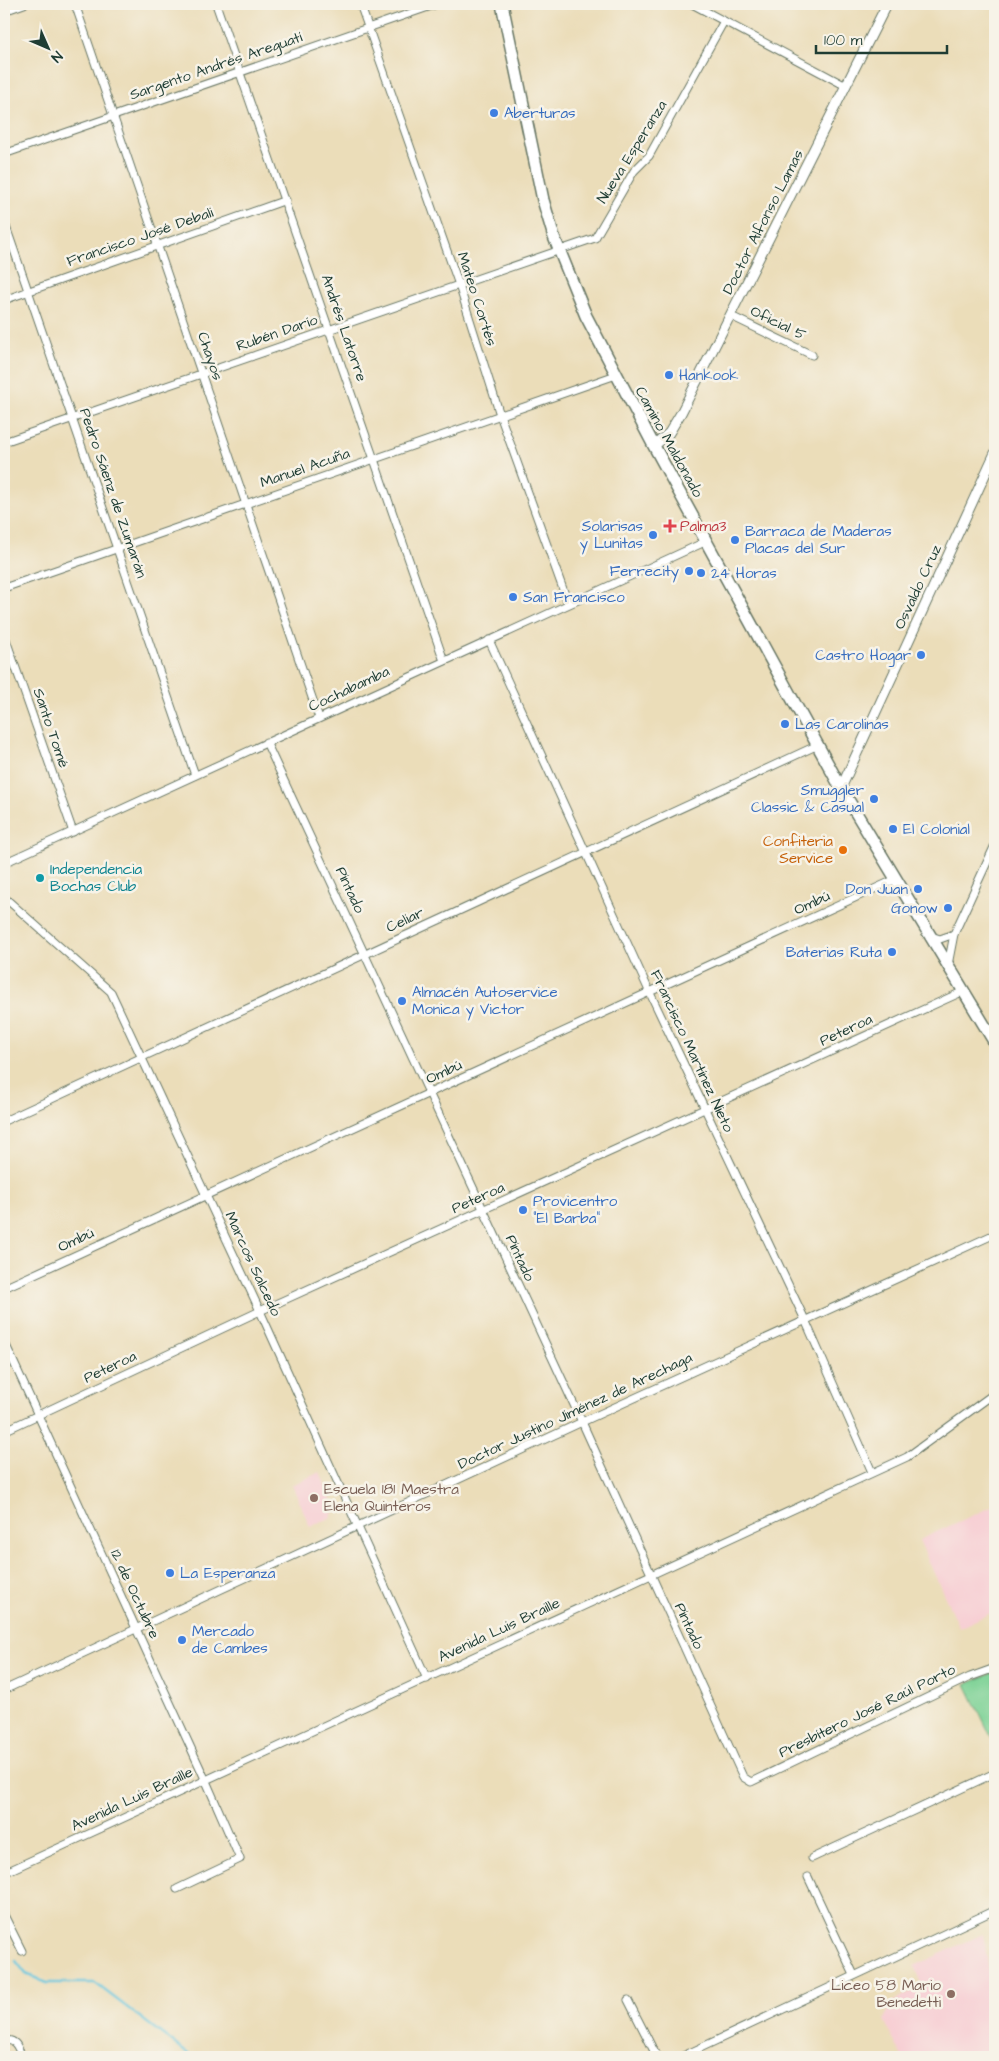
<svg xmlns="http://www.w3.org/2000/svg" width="999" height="2061" font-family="'Architects Daughter',sans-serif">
<rect width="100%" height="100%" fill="#f7f3e8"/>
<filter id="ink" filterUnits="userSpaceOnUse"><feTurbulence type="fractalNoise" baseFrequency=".02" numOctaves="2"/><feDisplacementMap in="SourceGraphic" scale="10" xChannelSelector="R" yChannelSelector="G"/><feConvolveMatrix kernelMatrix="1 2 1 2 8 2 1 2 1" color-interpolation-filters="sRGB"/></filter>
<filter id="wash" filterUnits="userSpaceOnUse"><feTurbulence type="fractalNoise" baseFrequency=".0096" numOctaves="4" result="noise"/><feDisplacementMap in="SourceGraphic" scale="20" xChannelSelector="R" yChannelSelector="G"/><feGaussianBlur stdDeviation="1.12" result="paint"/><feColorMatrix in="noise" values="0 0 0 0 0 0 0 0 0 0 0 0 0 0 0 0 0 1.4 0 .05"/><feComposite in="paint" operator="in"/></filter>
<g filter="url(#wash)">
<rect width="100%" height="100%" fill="#ebddb9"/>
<g fill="#f7cfd4">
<path d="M 320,1472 L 335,1510 L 330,1518 L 310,1527 L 292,1485 Z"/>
<path d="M 995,1505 L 995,1611 L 959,1628 L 919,1540 Z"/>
<path d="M 983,1934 L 989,1971 L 995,1971 L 995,2057 L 902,2057 L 884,2020 L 890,2003 L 922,1986 L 914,1966 Z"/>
</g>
<path fill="#7dd295" stroke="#4e8864" d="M 995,1672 L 995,1745 L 966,1684 Z"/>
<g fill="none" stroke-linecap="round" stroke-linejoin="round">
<path stroke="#60c5dd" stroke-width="2.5" d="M 16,1961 L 26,1974 L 47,1983 L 95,1983 L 192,2057"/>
</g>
</g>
<g filter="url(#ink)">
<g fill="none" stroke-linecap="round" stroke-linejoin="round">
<defs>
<g id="minor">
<path d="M 75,4 L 319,718"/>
<path d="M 216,4 L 444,661"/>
<path d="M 360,4 L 459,285 L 500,415 L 568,603"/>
<path d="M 692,4 L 846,86"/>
<path d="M 4,11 L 24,4"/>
<path d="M 4,154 L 437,4"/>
<path d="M 4,221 L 195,775"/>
<path d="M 4,300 L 286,200"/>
<path d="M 731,316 L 812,355"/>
<path d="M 4,442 L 595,238 L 634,171 L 649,156 L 724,21"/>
<path d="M 4,588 L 616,375"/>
<path d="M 4,634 L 73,832"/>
<path d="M 489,640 L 650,993 L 806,1322 L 872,1472"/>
<path d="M 266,742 L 582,1422 L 743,1777 L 751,1782 L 970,1677 L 995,1668"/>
<path d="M 4,863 L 707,541"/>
<path d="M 4,897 L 111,992 L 260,1311 L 427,1679"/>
<path d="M 931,936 L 940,939 L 954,934"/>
<path d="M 948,965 L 954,934 L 995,845"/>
<path d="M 4,1121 L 818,745"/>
<path d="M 4,1288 L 896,879"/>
<path d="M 4,1341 L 206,1781 L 240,1859 L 177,1889"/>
<path d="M 4,1431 L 260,1311 L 964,991"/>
<path d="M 4,1690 L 582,1422 L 995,1234"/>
<path d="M 812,1858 L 995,1773"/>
<path d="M 4,1873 L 907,1457 L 995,1393"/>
<path d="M 808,1877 L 854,1975"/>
<path d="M 4,1915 L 22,1951"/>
<path d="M 628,2000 L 657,2057"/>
<path d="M 4,2041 C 16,2038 18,2048 22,2057"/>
<path d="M 681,2057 L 995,1910"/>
</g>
<g id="tertiary">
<path d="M 654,446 L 669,433 L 681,413 L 887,4"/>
<path d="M 841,788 L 995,453"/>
</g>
<path id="primary" d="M 502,4 L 543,200 L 554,237 L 586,316 L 654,446 L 841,788 L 995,1043"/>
</defs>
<use href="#minor" stroke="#667563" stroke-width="9"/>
<use href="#tertiary" stroke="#667563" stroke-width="11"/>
<use href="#primary" stroke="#667563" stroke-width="14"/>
<use href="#minor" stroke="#fff" stroke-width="7"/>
<use href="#tertiary" stroke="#fff" stroke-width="9"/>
<use href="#primary" stroke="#fff" stroke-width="11"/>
</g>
</g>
<g fill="#3f7fe0" stroke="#f7f3e8" stroke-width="2">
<circle cx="494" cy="113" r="5"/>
<circle cx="669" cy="375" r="5"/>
<circle cx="653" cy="535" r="5"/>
<circle cx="735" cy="540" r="5"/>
<circle cx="689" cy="571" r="5"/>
<circle cx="701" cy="573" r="5"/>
<circle cx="513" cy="597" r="5"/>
<circle cx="921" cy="655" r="5"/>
<circle cx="785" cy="724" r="5"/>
<circle cx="874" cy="799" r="5"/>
<circle cx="893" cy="829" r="5"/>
<circle cx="918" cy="889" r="5"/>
<circle cx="948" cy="908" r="5"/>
<circle cx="892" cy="952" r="5"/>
<circle cx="402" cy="1001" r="5"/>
<circle cx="523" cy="1210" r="5"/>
<circle cx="170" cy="1573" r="5"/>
<circle cx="182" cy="1640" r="5"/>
</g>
<path fill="#e0444e" stroke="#f7f3e8" stroke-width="2" d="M667.5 518.5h5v5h5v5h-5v5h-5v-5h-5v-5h5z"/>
<circle fill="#e8710a" stroke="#f7f3e8" stroke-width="2" cx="843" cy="850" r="5"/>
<circle fill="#0f9aa8" stroke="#f7f3e8" stroke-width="2" cx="40" cy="878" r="5"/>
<g fill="#8d6e63" stroke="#f7f3e8" stroke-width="2">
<circle cx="314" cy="1498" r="5"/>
<circle cx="951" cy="1994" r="5"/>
</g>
<g text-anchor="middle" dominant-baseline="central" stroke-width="5" stroke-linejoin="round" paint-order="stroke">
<g font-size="15" fill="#1f3d34" stroke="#f7f3e8">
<text transform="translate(216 66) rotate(-19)">Sargento Andrés Areguatí</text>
<text transform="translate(632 152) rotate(-58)">Nueva Esperanza</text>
<text transform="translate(763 222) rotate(-63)">Doctor Alfonso Lamas</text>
<text transform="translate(140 237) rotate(-19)">Francisco José Debali</text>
<text transform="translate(477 299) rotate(72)">Mateo Cortés</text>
<text transform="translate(778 323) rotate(26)">Oficial 5</text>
<text transform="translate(344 328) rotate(71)">Andrés Latorre</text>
<text transform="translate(277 333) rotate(-19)">Rubén Darío</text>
<text transform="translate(210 356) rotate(71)">Chayos</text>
<text transform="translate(669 442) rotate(61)">Camino Maldonado</text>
<text transform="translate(305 468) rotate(-19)">Manuel Acuña</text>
<text transform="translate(113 493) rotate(71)">Pedro Sáenz de Zumarán</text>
<text transform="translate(918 587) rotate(-65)">Osvaldo Cruz</text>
<text transform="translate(349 689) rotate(-25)">Cochabamba</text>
<text transform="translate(51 728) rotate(71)">Santo Tomé</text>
<text transform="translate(350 890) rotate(65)">Pintado</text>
<text transform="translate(812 903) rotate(-25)">Ombú</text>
<text transform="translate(405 920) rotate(-25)">Celiar</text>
<text transform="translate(846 1030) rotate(-25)">Peteroa</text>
<text transform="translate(692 1051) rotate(65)">Francisco Martínez Nieto</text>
<text transform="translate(444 1072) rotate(-25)">Ombú</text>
<text transform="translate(478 1198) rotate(-24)">Peteroa</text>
<text transform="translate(76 1240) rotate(-25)">Ombú</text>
<text transform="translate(520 1258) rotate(65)">Pintado</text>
<text transform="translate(253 1264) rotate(65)">Marcos Salcedo</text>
<text transform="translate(110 1367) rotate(-25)">Peteroa</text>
<text transform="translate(575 1411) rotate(-25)">Doctor Justino Jiménez de Arechaga</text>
<text transform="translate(135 1594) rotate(65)">12 de Octubre</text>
<text transform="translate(689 1626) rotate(65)">Pintado</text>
<text transform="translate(499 1630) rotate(-25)">Avenida Luis Braille</text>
<text transform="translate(867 1711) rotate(-26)">Presbítero José Raúl Porto</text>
<text transform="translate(132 1799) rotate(-25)">Avenida Luis Braille</text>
</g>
<g font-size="15" fill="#366cbe" stroke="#f7f3e8" text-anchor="start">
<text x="504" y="113">Aberturas</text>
<text x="679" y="375">Hankook</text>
<text x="643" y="526" text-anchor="end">Solarisas<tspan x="643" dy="17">y Lunitas</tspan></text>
<text x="745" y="531">Barraca de Maderas<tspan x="745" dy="17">Placas del Sur</tspan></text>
<text x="679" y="571" text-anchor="end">Ferrecity</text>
<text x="711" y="573">24 Horas</text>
<text x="523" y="597">San Francisco</text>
<text x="911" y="655" text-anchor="end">Castro Hogar</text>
<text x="795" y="724">Las Carolinas</text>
<text x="864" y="790" text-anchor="end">Smuggler<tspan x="864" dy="17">Classic &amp; Casual</tspan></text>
<text x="903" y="829">El Colonial</text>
<text x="908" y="889" text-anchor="end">Don Juan</text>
<text x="938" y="908" text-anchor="end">Gonow</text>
<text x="882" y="952" text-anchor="end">Baterias Ruta</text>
<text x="412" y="992">Almacén Autoservice<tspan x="412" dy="17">Monica y Victor</tspan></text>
<text x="533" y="1201">Provicentro<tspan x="533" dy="17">"El Barba"</tspan></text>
<text x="180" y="1573">La Esperanza</text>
<text x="192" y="1631">Mercado<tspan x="192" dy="17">de Cambes</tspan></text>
</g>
<g font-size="15" fill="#be3a42" stroke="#f7f3e8" text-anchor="start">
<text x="680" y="526">Palma3</text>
</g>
<g font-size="15" fill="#c56008" stroke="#f7f3e8" text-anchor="end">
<text x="833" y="841">Confiteria<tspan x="833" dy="17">Service</tspan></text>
</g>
<g font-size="15" fill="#0d838f" stroke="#f7f3e8" text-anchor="start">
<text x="50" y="869">Independencia<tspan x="50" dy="17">Bochas Club</tspan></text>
</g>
<g font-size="15" fill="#785e54" stroke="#f7f3e8" text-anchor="start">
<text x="324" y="1489">Escuela 181 Maestra<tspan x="324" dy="17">Elena Quinteros</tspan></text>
<text x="941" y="1985" text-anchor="end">Liceo 58 Mario<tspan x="941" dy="17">Benedetti</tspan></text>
</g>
</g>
<rect width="999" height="2061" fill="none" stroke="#f7f3e8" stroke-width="20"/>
<g transform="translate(48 48) rotate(135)" stroke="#f7f3e8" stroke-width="4" paint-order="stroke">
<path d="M0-4L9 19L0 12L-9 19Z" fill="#1f3d34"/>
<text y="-8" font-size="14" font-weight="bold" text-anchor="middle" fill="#1f3d34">N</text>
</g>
<path d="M816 45v8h131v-8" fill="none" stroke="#1f3d34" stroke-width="2.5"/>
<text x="824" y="45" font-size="15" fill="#1f3d34" stroke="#f7f3e8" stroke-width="4" paint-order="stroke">100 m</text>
</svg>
